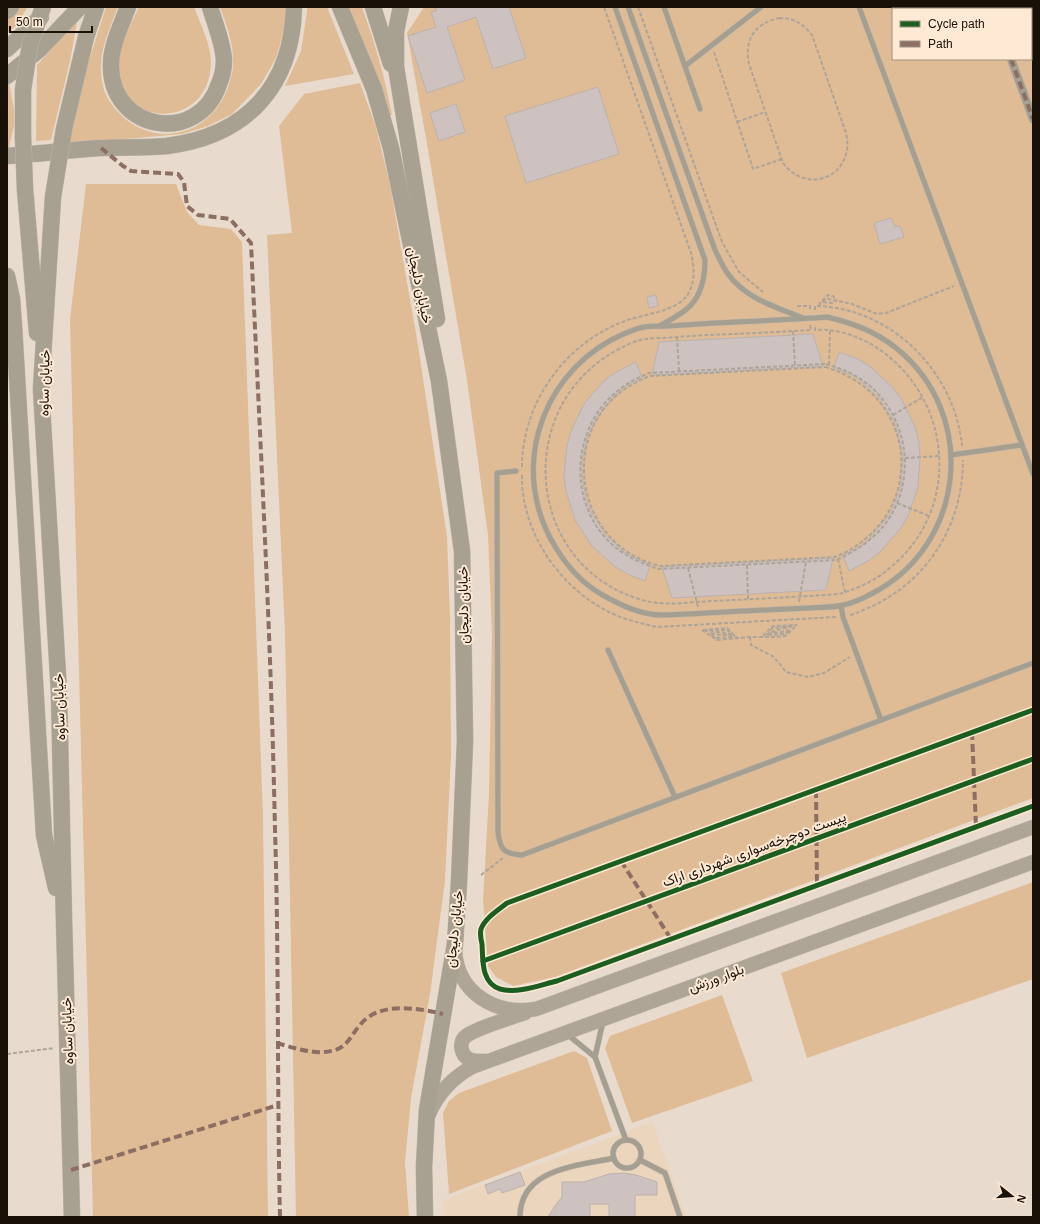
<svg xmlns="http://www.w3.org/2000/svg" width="1040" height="1224" font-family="Arial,Vazirmatn,sans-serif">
<rect width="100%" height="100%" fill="#e8dbcd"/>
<path fill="#ebd5bd" d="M 653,1122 L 686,1217 L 444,1217 L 443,1200 Z"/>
<g fill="#dfbc95" fill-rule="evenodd">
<path d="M 20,7 L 28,7 L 23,14 L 22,21 L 7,33 L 7,21 Z"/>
<path d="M 106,7 L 118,7 C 111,25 100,49 101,68 C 101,75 102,83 104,90 C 107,99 114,108 121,115 C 157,150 212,134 228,87 C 231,78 234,69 233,60 C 233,42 226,24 220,7 L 286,7 L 285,27 L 276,58 L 261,84 L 232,114 L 208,126 L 182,134 L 67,144 L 76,101 Z"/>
<path d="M 139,7 L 194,7 C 200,23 211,45 211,62 C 210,133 115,127 118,67 C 119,46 130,26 139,7 Z"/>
<path d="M 307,7 L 327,7 L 354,74 L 285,86 L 301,51 L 307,11 Z"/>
<path d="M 347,7 L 362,7 C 375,43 385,78 392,115 L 389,115 Z"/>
<path d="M 424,7 L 1033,7 L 1033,798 L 555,977 L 513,986 L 496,977 L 488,966 L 483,900 L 489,794 L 492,633 L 488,535 L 467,380 L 427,144 L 407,33 ZM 893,9 L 1031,9 L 1031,59 L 893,59 Z"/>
<path d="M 77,22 L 70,61 L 51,140 L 36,141 L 37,65 Z"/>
<path d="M 9,81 L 14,110 L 14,125 L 9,148 L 7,148 L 7,83 Z"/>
<path d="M 360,83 L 376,127 L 390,185 L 418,345 L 447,537 L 450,618 L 451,755 L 445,881 L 430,994 L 411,1098 L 405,1162 L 409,1217 L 296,1217 L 285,634 L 267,235 L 292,233 L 279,126 L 304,94 Z"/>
<path d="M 86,184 L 176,184 L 187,212 L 199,225 L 231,229 L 242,242 L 263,816 L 268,1217 L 93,1217 L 70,320 Z"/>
<path d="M 1033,882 L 1033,979 L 807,1058 L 781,973 Z"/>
<path d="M 722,995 L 753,1081 L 632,1123 L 605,1048 L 610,1036 Z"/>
<path d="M 574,1051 L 587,1058 L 612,1131 L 449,1194 L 443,1113 L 449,1101 L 459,1093 Z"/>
</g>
<g fill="#cec2c0" stroke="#bbb1ae">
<path d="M 435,7 L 509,7 L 526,58 L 493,69 L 476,17 L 447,27 L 465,80 L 427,93 L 408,36 L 436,27 L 431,12 L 436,11 Z"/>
<path d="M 598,87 L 619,154 L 526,183 L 505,116 Z"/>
<path d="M 456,104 L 465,132 L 439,141 L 430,113 Z"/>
<path d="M 891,218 L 895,227 L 900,226 L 904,237 L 880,244 L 874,223 Z"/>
<path d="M 656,295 L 658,306 L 649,308 L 647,297 Z"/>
<path d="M 813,334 L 823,366 L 652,375 L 659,342 Z"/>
<path d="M 839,352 L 858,359 L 871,367 L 893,388 L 902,400 L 915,427 L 919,442 L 920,457 L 918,487 L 908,516 L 900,529 L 880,552 L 868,561 L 849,571 L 843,555 L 859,547 L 869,539 L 886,519 L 893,508 L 901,484 L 903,458 L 898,433 L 894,421 L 880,399 L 861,381 L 850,374 L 834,368 Z"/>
<path d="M 636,362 L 642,378 L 626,386 L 616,394 L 599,414 L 587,437 L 582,462 L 582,475 L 586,500 L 591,512 L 605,534 L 624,552 L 635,558 L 650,565 L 645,581 L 627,574 L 614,566 L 591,545 L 575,520 L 566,491 L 564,476 L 567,446 L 571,431 L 584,404 L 594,392 L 604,381 L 616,372 Z"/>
<path d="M 833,558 L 826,590 L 672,598 L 662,567 Z"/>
<path d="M 520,1172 L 525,1185 L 502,1193 L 500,1189 L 488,1194 L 485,1185 Z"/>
<path d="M 624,1173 L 636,1175 L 657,1182 L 657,1195 L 635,1195 L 635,1217 L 609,1217 L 609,1204 L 590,1204 L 590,1217 L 548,1217 L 557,1203 L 562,1197 L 562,1182 L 584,1182 L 609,1174 Z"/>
</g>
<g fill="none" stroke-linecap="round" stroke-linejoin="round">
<defs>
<g id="service">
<path d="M 615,7 L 705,260 C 705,276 702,293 691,305 C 683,314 670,320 659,326"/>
<path d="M 628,7 L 715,250 C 719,258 723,267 728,274 C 746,299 776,307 803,318"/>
<path d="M 664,7 L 700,109"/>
<path d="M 859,7 L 1033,474"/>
<path d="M 685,66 L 761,7"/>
<path d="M 827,317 C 852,323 875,331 896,348 C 979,414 966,546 871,594 C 862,599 853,603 843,605 C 832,608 820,607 808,608 C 787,609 765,610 744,611 C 716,612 688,615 661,615 C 640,615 618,604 601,594 C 582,583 567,566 556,548 C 510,475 537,381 611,340 C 621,335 633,329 644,327 C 652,326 660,326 668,326 C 683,325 699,324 715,323 C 752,321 789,320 827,317 Z"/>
<path d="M 951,455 L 1022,445"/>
<path d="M 516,471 L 497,473 L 498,832 C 500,849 503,854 522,855 L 1033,663"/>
<path d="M 841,606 L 843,617 L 881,720"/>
<path d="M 608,650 L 675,797"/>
<path d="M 567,1034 L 595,1057 L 626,1140"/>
<path d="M 595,1057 L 603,1021"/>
<circle cx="627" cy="1154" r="14"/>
<path d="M 640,1160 L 665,1173 L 680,1217"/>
<path d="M 520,1217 C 520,1168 578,1166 614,1158"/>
</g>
<g id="pedestrian">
<path d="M 993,7 L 994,9"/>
<path d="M 1011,59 L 1033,119"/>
</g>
<g id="secondary">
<path d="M 455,950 C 457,993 496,1016 536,1009 L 1033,827"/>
<path d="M 485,1061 C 477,1061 467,1062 463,1053 C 460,1047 461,1040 466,1036 C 476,1028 511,1018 525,1013"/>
<path d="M 429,1114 C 438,1093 452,1078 472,1067 L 1033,862"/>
</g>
<g id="primary">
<path d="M 128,7 C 121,26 110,47 111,68 C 113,132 199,145 219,84 C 222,77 224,68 224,60 C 223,43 215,24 210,7"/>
<path d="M 340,7 L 374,89 L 391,148 L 439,381 L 462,551 L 465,741 L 459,882 L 455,944 L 427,1110 L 424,1167 L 425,1217"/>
<path d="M 373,7 L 391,64"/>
<path d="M 401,7 L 396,31 L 396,67 L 437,319"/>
<path d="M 7,11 L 11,7"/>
<path d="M 7,49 L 41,17"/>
<path d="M 7,76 L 40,49 L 80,7"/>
<path d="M 23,90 L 23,137"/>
<path d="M 64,129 L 86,37 L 96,7"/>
<path d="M 7,156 C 38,154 69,150 100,148 C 122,147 145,148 167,146 C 246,136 292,87 294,7"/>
<path d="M 25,189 L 37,333"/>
<path d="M 53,197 L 41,389 L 59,693 L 64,920 L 72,1217"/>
<path d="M 7,276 L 12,299 L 14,326 L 44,835 L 56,888"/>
</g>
</defs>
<use href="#service" stroke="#c0b6ac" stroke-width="6"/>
<use href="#pedestrian" stroke="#c0b6ac" stroke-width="9"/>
<use href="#secondary" stroke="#c0b6ac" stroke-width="15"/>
<use href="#primary" stroke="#c0b6ac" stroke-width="17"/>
<g stroke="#ada59a" stroke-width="2" stroke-dasharray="4 2" stroke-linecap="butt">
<path d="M 638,7 L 722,242 L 739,272 L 763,292"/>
<path d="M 779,18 C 793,18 803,23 812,35 L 846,133 C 856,174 809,197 783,163 L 749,64 C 744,40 754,24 779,18 Z"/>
<path d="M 714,52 L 753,169 L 782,159"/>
<path d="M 737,122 L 765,112"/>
<path d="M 822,302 L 828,299 L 833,300 L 852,304 L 877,314 L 886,313 L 954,286"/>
<path d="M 823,302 L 832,303 L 836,301"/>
<path d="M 797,306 L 810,306 L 810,310"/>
<path d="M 820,306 L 820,303 L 828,295 L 833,296 L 837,301"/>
<path d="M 815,310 L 815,306 C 891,307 955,372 962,446"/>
<path d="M 810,325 L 811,330 C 776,332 741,334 706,335 C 692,336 678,337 663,338 C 658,338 651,338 646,339 C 636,340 627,345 619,349 C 510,406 525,570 646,601 C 667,606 691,602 713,601 C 755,599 797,597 839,594 C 859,588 877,580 892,566 C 960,509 953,404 883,352 C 864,338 839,328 815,330 L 815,325"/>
<path d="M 793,331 L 795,365"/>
<path d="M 677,337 L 679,371"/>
<path d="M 826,364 C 839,368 851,372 862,380 C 907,411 918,475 888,520 C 875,539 856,551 836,560 L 659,569 C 642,564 627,557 614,546 C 568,507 570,431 615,393 C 625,384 637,378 649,373 Z"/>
<path d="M 829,365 L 830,330"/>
<path d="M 825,367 C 922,395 928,519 835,557 L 659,566 C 642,561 627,554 614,541 C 570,498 574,421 628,387 C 635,383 642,379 650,376 Z"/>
<path d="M 893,415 L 923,397"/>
<path d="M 905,458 L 940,456"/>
<path d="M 522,467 C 522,403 565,343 625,321 C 643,314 677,312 688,294 C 696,280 694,267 691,253 L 604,7"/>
<path d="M 522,475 C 521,530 557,584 605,610 C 622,619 639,623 657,627 L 836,617"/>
<path d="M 897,503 L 929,516"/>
<path d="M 838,559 L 845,592"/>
<path d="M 747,565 L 748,599"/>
<path d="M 688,568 L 698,607"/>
<path d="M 799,602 L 806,562"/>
<path d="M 850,615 C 919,593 963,533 963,460"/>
<path d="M 702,630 L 717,640 L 750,637 L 774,637 L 785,636 L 797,625"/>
<path d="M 703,630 L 727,628 L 737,638"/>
<path d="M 704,630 C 715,633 725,631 735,636"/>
<path d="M 709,630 L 727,630 L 730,632"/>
<path d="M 770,630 L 773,628 L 791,626"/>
<path d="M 711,633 C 718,636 725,634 732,636"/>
<path d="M 768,634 C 775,632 782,633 789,630"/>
<path d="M 711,635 L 716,638 L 734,637"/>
<path d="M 766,635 C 775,629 785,629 795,625"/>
<path d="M 768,635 L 785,634 L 789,631"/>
<path d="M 763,636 L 773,626 L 797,625"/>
<path d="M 750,637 L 751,645 L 774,657 L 786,672 L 808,677 L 824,673 L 850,657"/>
<path d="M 481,875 L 503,858"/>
<path d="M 7,1054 L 54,1048"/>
</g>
<use href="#service" stroke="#a49f91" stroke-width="5"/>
<use href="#pedestrian" stroke="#a49f91" stroke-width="8"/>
<use href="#secondary" stroke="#aea596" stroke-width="14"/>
<use href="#primary" stroke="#a8a091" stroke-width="16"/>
<defs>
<g id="primary-bridge">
<path d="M 23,90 L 30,44 L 43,7"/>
<path d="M 23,137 L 25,189"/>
<path d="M 53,197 L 64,129"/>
</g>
</defs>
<use href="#primary-bridge" stroke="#c0b6ac" stroke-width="17" stroke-linecap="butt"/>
<use href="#primary-bridge" stroke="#a8a091" stroke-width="16"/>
<g stroke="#8d6e63" stroke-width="4" stroke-dasharray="8 4" stroke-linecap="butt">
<path d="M 993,7 L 994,9"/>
<path d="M 1011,59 L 1033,119"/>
<path d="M 101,148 L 123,166 L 131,171 L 178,174 L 184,182 L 187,206 L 198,215 L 230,219 L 251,243 C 260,439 271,634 275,830 C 279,959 277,1088 280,1217"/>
<path d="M 972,732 L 976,827"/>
<path d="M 816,790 L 817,886"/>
<path d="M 621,861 L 671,939"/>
<path d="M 277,1043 C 294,1048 317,1056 335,1050 C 348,1046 351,1035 360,1025 C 379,1001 417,1008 443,1014"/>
<path d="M 71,1170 L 278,1105"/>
</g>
<defs>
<g id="cycleway">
<path d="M 1033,710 L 507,903 C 498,910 485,918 481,929 C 480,933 481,940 482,944 C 483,960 481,983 500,989 C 518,994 540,985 557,981 L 1033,806"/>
<path d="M 483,961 L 1033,759"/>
</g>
</defs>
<use href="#cycleway" stroke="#fde9d4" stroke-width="8"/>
<use href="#cycleway" stroke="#1b5e20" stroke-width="5"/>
</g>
<g text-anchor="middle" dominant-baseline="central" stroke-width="4" stroke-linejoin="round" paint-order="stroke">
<g font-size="14" fill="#191007" stroke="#fde9d4">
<text transform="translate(420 285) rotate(78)">خیابان دلیجان</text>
<text transform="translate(44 383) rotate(-89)">خیابان ساوه</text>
<text transform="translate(463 605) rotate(-91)">خیابان دلیجان</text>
<text transform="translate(59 707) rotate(-92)">خیابان ساوه</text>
<text transform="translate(754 849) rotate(-20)">پیست دوچرخه‌سواری شهرداری اراک</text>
<text transform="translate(454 929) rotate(-84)">خیابان دلیجان</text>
<text transform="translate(716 978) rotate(-20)">بلوار ورزش</text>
<text transform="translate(67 1031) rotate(-92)">خیابان ساوه</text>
</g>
</g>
<rect width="1040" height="1224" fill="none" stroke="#191007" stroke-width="16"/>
<rect x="892" y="8" width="140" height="52" fill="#fde9d4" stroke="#a29282"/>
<rect x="900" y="21" width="20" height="6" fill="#1b5e20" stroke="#a29282"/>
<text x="928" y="28" font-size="12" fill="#191007">Cycle path</text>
<rect x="900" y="41" width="20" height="6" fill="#8d6e63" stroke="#a29282"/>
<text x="928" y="48" font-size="12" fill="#191007">Path</text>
<g transform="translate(1012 1196) rotate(107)" stroke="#fde9d4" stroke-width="3" paint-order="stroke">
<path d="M0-3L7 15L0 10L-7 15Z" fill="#191007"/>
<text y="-6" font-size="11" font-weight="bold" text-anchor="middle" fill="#191007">N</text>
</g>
<path d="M10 26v6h82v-6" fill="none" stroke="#191007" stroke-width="2"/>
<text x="16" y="26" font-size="12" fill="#191007" stroke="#fde9d4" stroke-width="3" paint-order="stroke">50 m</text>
</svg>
